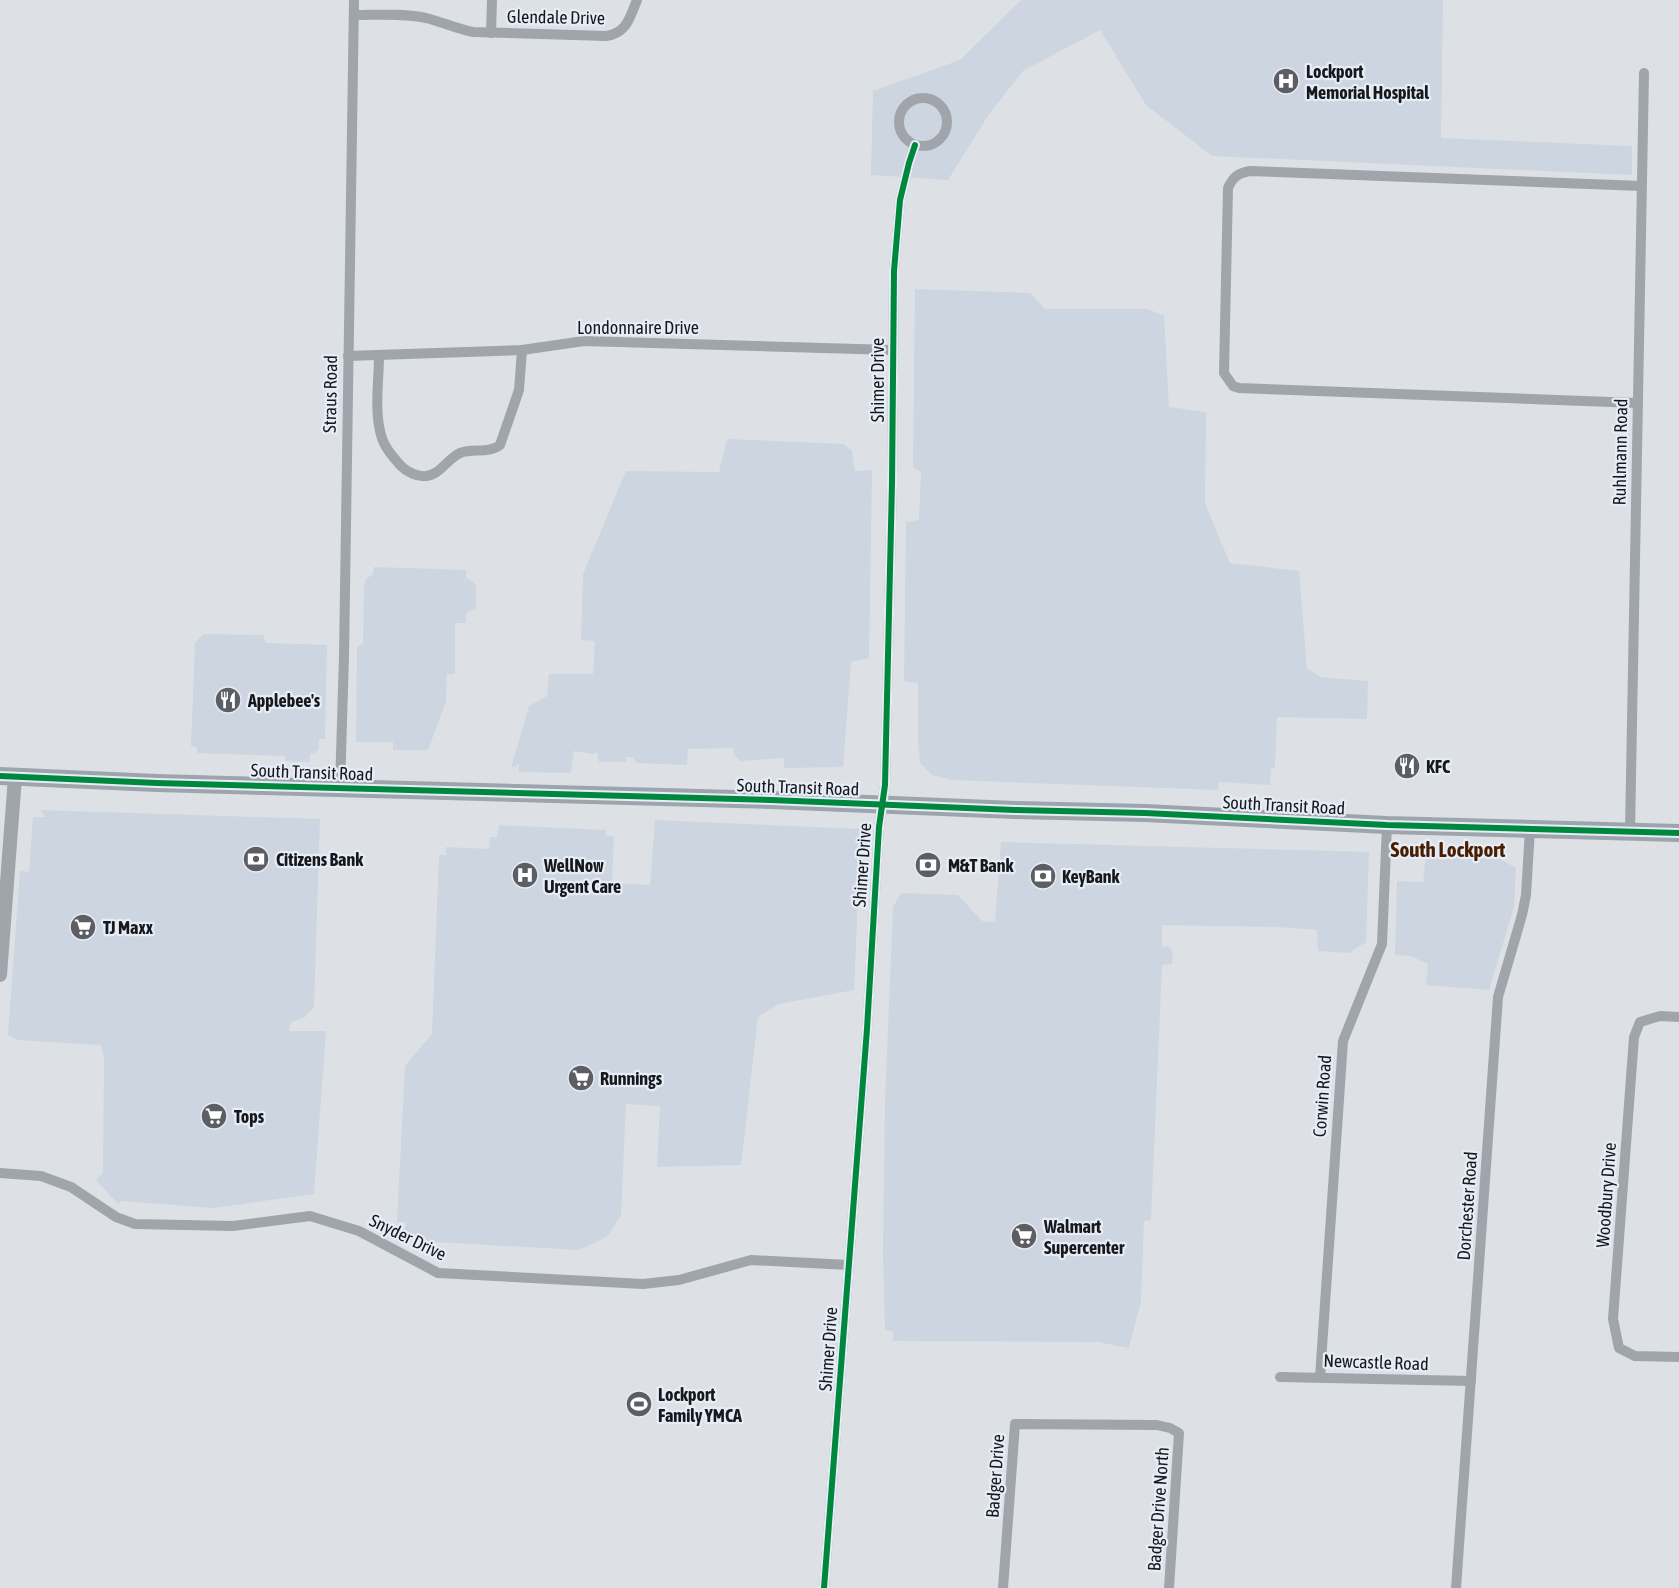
<svg xmlns="http://www.w3.org/2000/svg" width="1679" height="1588" font-family="'Asap Condensed',sans-serif">
<rect width="100%" height="100%" fill="#dde1e6"/>
<g fill="#cdd5e0">
<path d="M 1021,0 L 1443,0 L 1441,138 L 1632,146 L 1632,175 L 1212,156 L 1146,105 L 1100,30 L 1023,71 L 989,114 L 948,180 L 871,175 L 873,91 L 960,60 Z"/>
<path d="M 915,289 L 1030,293 L 1045,309 L 1148,309 L 1164,316 L 1169,407 L 1206,412 L 1205,504 L 1230,563 L 1299,571 L 1307,669 L 1321,677 L 1368,681 L 1367,719 L 1277,717 L 1275,767 L 1271,769 L 1270,785 L 1219,782 L 1218,790 L 953,780 L 932,775 L 920,763 L 918,742 L 918,683 L 904,681 L 906,522 L 919,520 L 921,472 L 913,467 Z"/>
<path d="M 727,439 L 844,444 L 852,451 L 855,471 L 872,470 L 869,658 L 851,662 L 843,767 L 784,768 L 784,758 L 740,761 L 734,754 L 733,748 L 688,749 L 687,765 L 636,763 L 633,757 L 626,757 L 626,762 L 599,762 L 597,752 L 592,754 L 574,751 L 571,773 L 519,772 L 519,764 L 511,768 L 529,706 L 547,696 L 549,674 L 593,674 L 595,641 L 581,640 L 583,574 L 626,471 L 719,472 Z"/>
<path d="M 374,567 L 466,570 L 466,578 L 472,581 L 476,586 L 476,608 L 466,613 L 466,623 L 455,623 L 455,674 L 447,674 L 446,701 L 428,750 L 393,750 L 393,742 L 356,742 L 357,648 L 363,643 L 364,587 L 366,579 L 373,574 Z"/>
<path d="M 203,634 L 263,635 L 266,643 L 327,645 L 325,739 L 319,739 L 319,749 L 314,754 L 310,753 L 310,762 L 285,761 L 285,756 L 197,753 L 197,747 L 191,746 L 195,643 Z"/>
<path d="M 41,810 L 320,819 L 314,1007 L 305,1017 L 290,1023 L 289,1031 L 326,1031 L 314,1194 L 213,1208 L 122,1201 L 118,1204 L 96,1180 L 103,1173 L 104,1058 L 101,1045 L 17,1040 L 8,1035 L 20,871 L 29,872 L 33,817 L 45,817 Z"/>
<path d="M 655,820 L 861,829 L 854,990 L 779,1004 L 758,1017 L 741,1165 L 657,1167 L 660,1106 L 626,1104 L 621,1215 L 607,1237 L 579,1250 L 418,1241 L 405,1231 L 406,1222 L 397,1222 L 405,1066 L 432,1034 L 439,855 L 446,855 L 446,847 L 489,849 L 490,837 L 497,837 L 499,825 L 606,830 L 606,836 L 614,836 L 612,883 L 650,885 Z"/>
<path d="M 1001,842 L 1369,852 L 1366,942 L 1349,953 L 1318,951 L 1317,930 L 1278,927 L 1162,925 L 1162,946 L 1169,947 L 1173,954 L 1172,964 L 1162,965 L 1151,1220 L 1144,1221 L 1141,1301 L 1129,1348 L 1098,1342 L 893,1341 L 893,1331 L 885,1330 L 883,1252 L 885,1101 L 893,907 L 901,893 L 958,895 L 982,921 L 995,922 Z"/>
<path d="M 1426,854 L 1497,857 L 1516,868 L 1514,907 L 1489,990 L 1426,985 L 1428,964 L 1411,956 L 1395,955 L 1397,881 L 1423,882 Z"/>
</g>
<g fill="none" stroke-linecap="round" stroke-linejoin="round">
<g stroke="#9fa5ab" stroke-width="10">
<path d="M 354,15 C 378,15 403,13 426,18 C 442,22 457,29 473,32 L 606,36 C 627,33 630,17 637,0"/>
<path d="M 491,33 L 492,0"/>
<circle cx="923" cy="122" r="24"/>
<path d="M 348,356 L 522,350 L 584,341 L 892,350"/>
<path d="M 379,356 C 379,381 374,410 381,435 C 384,447 393,457 401,466 C 407,472 417,477 426,476 C 440,475 447,459 460,453 C 473,448 489,454 500,445 L 519,390 L 522,350"/>
<path d="M 1638,403 L 1239,388 L 1233,386 L 1224,373 L 1228,188 C 1233,177 1238,173 1250,171 L 1641,186"/>
<path d="M 340,788 L 344,656 L 354,0"/>
<path d="M 1630,831 L 1644,73"/>
<path d="M 1679,1017 L 1660,1016 L 1640,1022 L 1634,1037 L 1613,1319 L 1619,1348 L 1635,1356 L 1679,1357"/>
<path d="M 0,1173 L 41,1176 L 71,1187 L 116,1217 L 135,1224 L 233,1226 L 310,1216 L 359,1231 L 438,1273 L 643,1284 L 679,1280 L 751,1260 L 849,1265"/>
<path d="M 1280,1377 L 1471,1381"/>
<path d="M 1320,1377 L 1343,1041 L 1382,944 L 1387,825"/>
<path d="M 824,1588 L 867,1029 L 879,827 L 885,785 L 892,483 L 894,271 L 900,200 L 909,163 L 915,145"/>
<path d="M 1003,1588 L 1015,1424 L 1157,1425 L 1170,1428 L 1179,1433 L 1169,1588"/>
<path d="M 1456,1588 L 1498,997 L 1522,915 L 1526,895 L 1530,829"/>
</g>
<path stroke="#9fa5ab" stroke-width="14" d="M 0,975 L 15,777"/>
<path stroke="#9ea4ac" stroke-width="18" d="M 0,776 L 157,783 L 771,800 L 1015,810 L 1145,813 L 1387,825 L 1679,833"/>
<defs>
<g id="cycleway">
<path d="M 0,776 L 157,783 L 771,800 L 1015,810 L 1145,813 L 1387,825 L 1679,833"/>
<path d="M 824,1588 L 867,1029 L 879,827 L 885,785 L 892,483 L 894,271 L 900,200 L 909,163 L 915,145"/>
</g>
</defs>
<use href="#cycleway" stroke="#e6edf7" stroke-width="10"/>
<use href="#cycleway" stroke="#00873e" stroke-width="6"/>
</g>
<defs>
<symbol id="hospital-disc" viewBox="-11 -11 22 22"><circle r="9.5" fill="#5c5e63" stroke="#e6edf7"/><path d="M-5-5h3v3.5h4V-5h3V5h-3V1.5h-4V5h-3Z" fill="#fff"/></symbol>
<symbol id="restaurant-disc" viewBox="-11 -11 22 22"><circle r="9.5" fill="#5c5e63" stroke="#e6edf7"/><path d="M-5-6h1v4h1v-4h1v4h1v-4h1v5L-1.5 .5V6h-2V.5L-5-1ZM5-6V6H3V1.5H1.5Q1.5-4 5-6Z" fill="#fff"/></symbol>
<symbol id="bank-disc" viewBox="-11 -11 22 22"><circle r="9.5" fill="#5c5e63" stroke="#e6edf7"/><path d="M-6-4H6V4H-6ZM0-2.3a2.3 2.3 0 1 0 0 4.6a2.3 2.3 0 1 0 0-4.6Z" fill="#fff"/></symbol>
<symbol id="supermarket-disc" viewBox="-11 -11 22 22"><circle r="9.5" fill="#5c5e63" stroke="#e6edf7"/><path d="M-6-5.5h2.5l.6 2H6L4.5 2H-2.5L-4.4-4H-6ZM-1.5 3.2a1.3 1.3 0 1 0 .1 0ZM3 3.2a1.3 1.3 0 1 0 .1 0Z" fill="#fff"/></symbol>
<symbol id="stadium-disc" viewBox="-11 -11 22 22"><circle r="9.5" fill="#5c5e63" stroke="#e6edf7"/><path d="M0-5a6.5 5 0 1 0 0 10a6.5 5 0 1 0 0-10ZM-3.5-1.8h7v3.6h-7Z" fill="#fff"/></symbol>
</defs>
<g fill-rule="evenodd">
<use href="#hospital-disc" x="1271" y="66" width="30" height="30"/>
<use href="#restaurant-disc" x="213" y="685" width="30" height="30"/>
<use href="#restaurant-disc" x="1392" y="751" width="30" height="30"/>
<use href="#bank-disc" x="241" y="844" width="30" height="30"/>
<use href="#bank-disc" x="913" y="850" width="30" height="30"/>
<use href="#hospital-disc" x="510" y="860" width="30" height="30"/>
<use href="#bank-disc" x="1028" y="861" width="30" height="30"/>
<use href="#supermarket-disc" x="68" y="912" width="30" height="30"/>
<use href="#supermarket-disc" x="566" y="1063" width="30" height="30"/>
<use href="#supermarket-disc" x="199" y="1101" width="30" height="30"/>
<use href="#supermarket-disc" x="1009" y="1221" width="30" height="30"/>
<use href="#stadium-disc" x="624" y="1389" width="30" height="30"/>
</g>
<g text-anchor="middle" dominant-baseline="central" stroke-width="4.5" stroke-linejoin="round" paint-order="stroke">
<g font-size="18" fill="#16181c" stroke="#e6edf7">
<text transform="translate(556 17) rotate(1)">Glendale Drive</text>
<text x="638" y="327">Londonnaire Drive</text>
<text transform="translate(877 380) rotate(-90)">Shimer Drive</text>
<text transform="translate(330 394) rotate(-89)">Straus Road</text>
<text transform="translate(1620 452) rotate(-89)">Ruhlmann Road</text>
<text transform="translate(312 772) rotate(2)">South Transit Road</text>
<text transform="translate(798 787) rotate(2)">South Transit Road</text>
<text transform="translate(1284 805) rotate(3)">South Transit Road</text>
<text transform="translate(862 865) rotate(-86)">Shimer Drive</text>
<text transform="translate(1322 1096) rotate(-86)">Corwin Road</text>
<text transform="translate(1606 1195) rotate(-86)">Woodbury Drive</text>
<text transform="translate(1467 1206) rotate(-86)">Dorchester Road</text>
<text transform="translate(408 1237) rotate(26)">Snyder Drive</text>
<text transform="translate(828 1349) rotate(-86)">Shimer Drive</text>
<text transform="translate(1376 1362) rotate(2)">Newcastle Road</text>
<text transform="translate(995 1476) rotate(-86)">Badger Drive</text>
<text transform="translate(1158 1509) rotate(-86)">Badger Drive North</text>
</g>
<g font-size="18" font-weight="bold" fill="#16181c" stroke="#e6edf7" text-anchor="start">
<text x="1306" y="71">Lockport<tspan x="1306" dy="21">Memorial Hospital</tspan></text>
<text x="248" y="700">Applebee's</text>
<text x="1426" y="766">KFC</text>
<text x="276" y="859">Citizens Bank</text>
<text x="544" y="865">WellNow<tspan x="544" dy="21">Urgent Care</tspan></text>
<text x="948" y="865">M&amp;T Bank</text>
<text x="1062" y="876">KeyBank</text>
<text x="103" y="927">TJ Maxx</text>
<text x="600" y="1078">Runnings</text>
<text x="234" y="1116">Tops</text>
<text x="1044" y="1226">Walmart<tspan x="1044" dy="21">Supercenter</tspan></text>
<text x="658" y="1394">Lockport<tspan x="658" dy="21">Family YMCA</tspan></text>
</g>
<g font-size="21" font-weight="bold" fill="#4a1c00" stroke="#e6edf7">
<text x="1448" y="849">South Lockport</text>
</g>
</g>
</svg>
